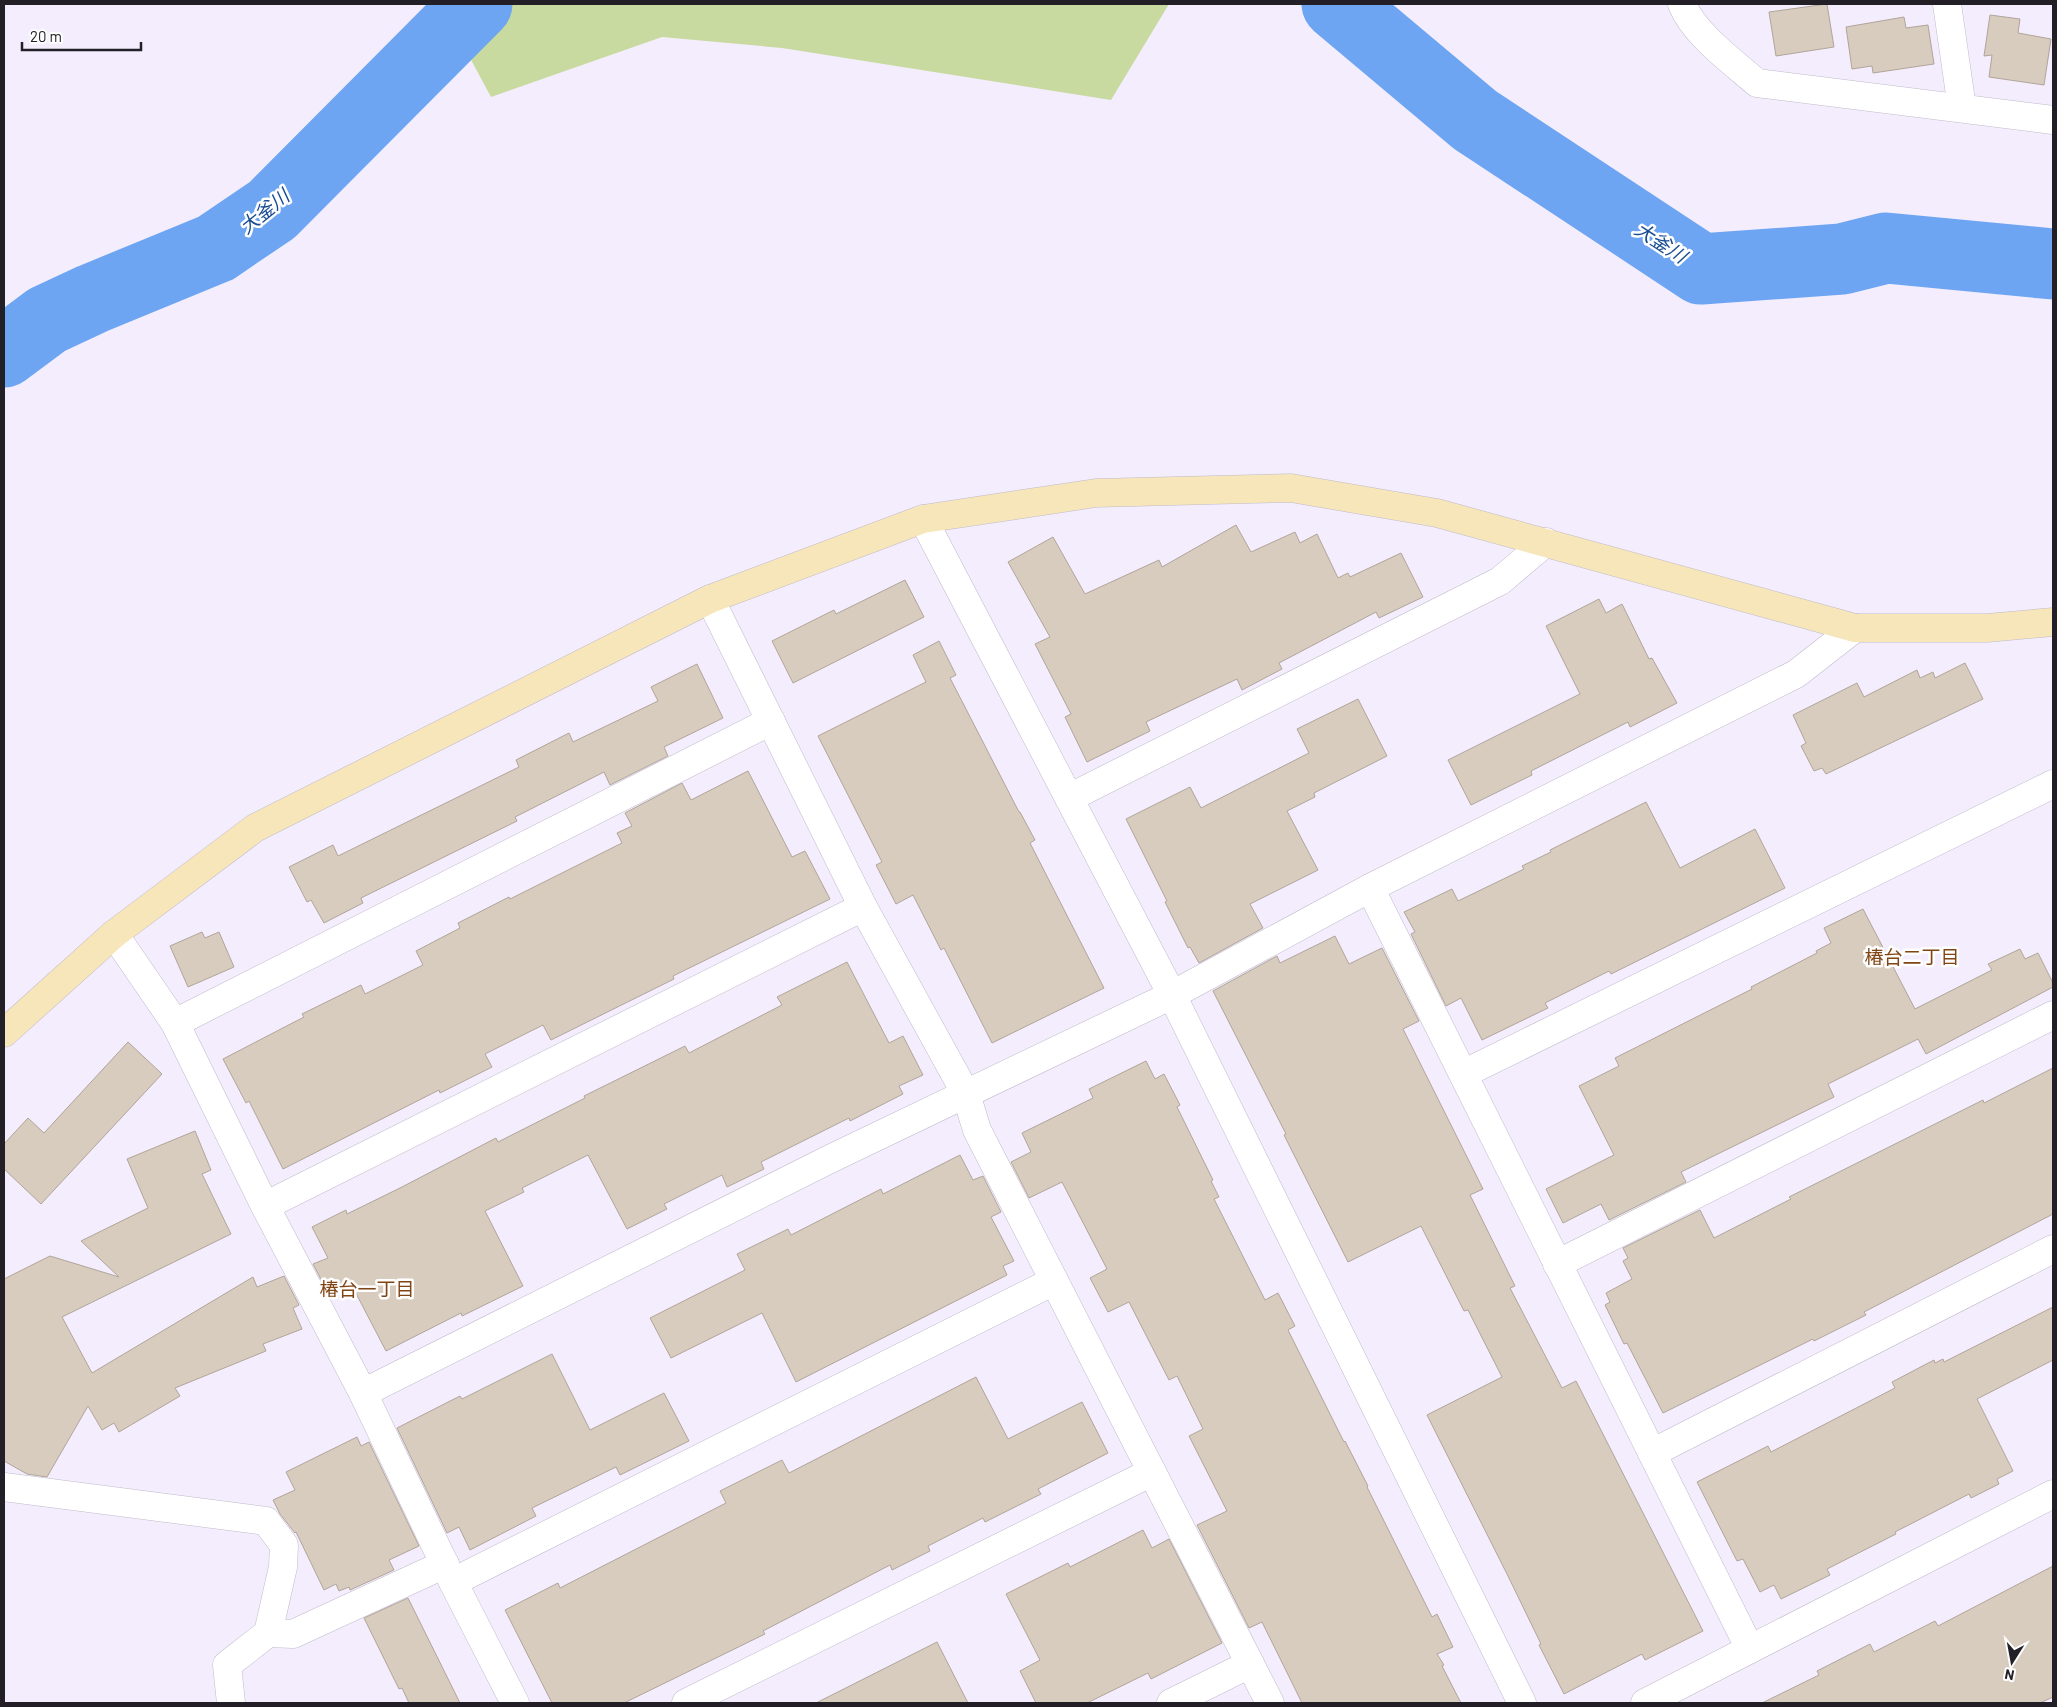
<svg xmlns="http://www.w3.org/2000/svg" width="2057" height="1707" font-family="Barlow,'Noto Sans JP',sans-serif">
<rect width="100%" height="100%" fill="#f3edfd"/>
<path fill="#c8da9f" d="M 441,4 L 1169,4 L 1111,100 L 782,48 L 662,37 L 491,97 Z"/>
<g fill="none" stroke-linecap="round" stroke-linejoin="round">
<g stroke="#6da5f3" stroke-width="71">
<path d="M 1337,4 L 1475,120 L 1701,269 L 1842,259 L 1886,248 L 2053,264"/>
<path d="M 4,352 L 47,320 L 92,299 L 216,248 L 272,210 L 477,4"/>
</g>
</g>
<g fill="#d8ccbf" stroke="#b1a59a">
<path d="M 1827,4 L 1834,47 L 1776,56 L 1769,12 Z"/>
<path d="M 1990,15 L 2020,19 L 2018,33 L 2051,39 L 2044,85 L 1989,77 L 1992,55 L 1984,56 Z"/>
<path d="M 1904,17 L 1906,28 L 1928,25 L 1934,64 L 1873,73 L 1872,66 L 1852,69 L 1846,27 Z"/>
<path d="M 1236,525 L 1251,552 L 1295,532 L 1300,543 L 1317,534 L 1338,578 L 1348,573 L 1350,577 L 1401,553 L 1423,597 L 1379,618 L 1376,612 L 1279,663 L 1282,669 L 1242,690 L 1237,679 L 1146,722 L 1150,731 L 1087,762 L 1065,717 L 1071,714 L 1035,644 L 1050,637 L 1008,562 L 1053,537 L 1085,594 L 1159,560 L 1162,567 Z"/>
<path d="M 905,580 L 924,617 L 793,683 L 772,641 L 834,610 L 836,614 Z"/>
<path d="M 1599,599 L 1606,613 L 1622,604 L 1649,659 L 1652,658 L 1677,703 L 1630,727 L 1628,722 L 1531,771 L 1532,775 L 1471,805 L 1448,760 L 1580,694 L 1546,626 Z"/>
<path d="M 939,641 L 956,675 L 950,678 L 1019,812 L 1020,812 L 1035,840 L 1030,843 L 1104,988 L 992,1043 L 944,948 L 941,950 L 913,895 L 896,904 L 876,865 L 882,862 L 818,736 L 926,682 L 913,655 Z"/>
<path d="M 1965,663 L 1983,699 L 1826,774 L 1822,768 L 1814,771 L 1801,746 L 1806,743 L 1793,715 L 1857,683 L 1864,697 L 1917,670 L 1920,678 L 1933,672 L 1935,678 Z"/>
<path d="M 697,664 L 723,718 L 664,747 L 668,756 L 610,785 L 604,772 L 515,817 L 517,821 L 361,898 L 363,903 L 324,923 L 311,900 L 307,902 L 289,867 L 333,845 L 338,856 L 519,767 L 516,760 L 569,733 L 573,742 L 658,701 L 651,687 Z"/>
<path d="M 1358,699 L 1387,756 L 1314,793 L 1315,797 L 1287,811 L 1318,870 L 1250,904 L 1263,928 L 1199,963 L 1190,947 L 1188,948 L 1165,902 L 1167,901 L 1126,819 L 1190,787 L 1201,808 L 1309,753 L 1297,729 Z"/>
<path d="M 748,771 L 792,857 L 805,851 L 830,899 L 673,976 L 674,979 L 551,1040 L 543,1025 L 485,1054 L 492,1067 L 440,1093 L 439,1090 L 283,1169 L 249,1101 L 246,1103 L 223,1059 L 304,1017 L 302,1014 L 361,985 L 365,994 L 423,965 L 416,951 L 460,928 L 458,923 L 509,897 L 510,899 L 622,843 L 617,833 L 632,826 L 625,813 L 682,783 L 691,800 Z"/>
<path d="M 1646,802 L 1680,868 L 1755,829 L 1785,888 L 1611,974 L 1609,971 L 1545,1003 L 1548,1008 L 1482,1040 L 1461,998 L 1446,1006 L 1411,934 L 1415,932 L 1404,912 L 1452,889 L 1458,901 L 1524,869 L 1522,866 L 1551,852 L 1550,850 Z"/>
<path d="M 1863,909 L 1915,1009 L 1992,970 L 1988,964 L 2020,949 L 2025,959 L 2038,953 L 2053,983 L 2053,987 L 1926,1054 L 1918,1039 L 1828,1084 L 1834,1097 L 1681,1172 L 1686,1182 L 1609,1220 L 1601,1204 L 1563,1223 L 1546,1189 L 1614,1155 L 1579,1086 L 1619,1066 L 1615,1058 L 1752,989 L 1751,987 L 1817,953 L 1816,951 L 1831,943 L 1824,928 Z"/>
<path d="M 202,932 L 205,938 L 219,932 L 234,967 L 188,987 L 170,946 Z"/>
<path d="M 1335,936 L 1349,964 L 1382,948 L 1419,1021 L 1403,1029 L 1483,1189 L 1470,1195 L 1515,1286 L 1510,1288 L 1562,1388 L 1576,1381 L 1703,1631 L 1645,1660 L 1642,1654 L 1564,1694 L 1539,1645 L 1541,1644 L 1507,1574 L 1427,1415 L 1502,1377 L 1468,1310 L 1464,1311 L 1421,1226 L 1348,1262 L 1284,1135 L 1286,1134 L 1213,991 L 1277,956 L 1280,963 Z"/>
<path d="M 847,962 L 889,1043 L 903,1036 L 923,1075 L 899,1086 L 903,1094 L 850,1121 L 849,1118 L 761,1162 L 764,1169 L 727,1187 L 722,1175 L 664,1204 L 667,1209 L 627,1229 L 588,1155 L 522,1188 L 524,1192 L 485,1211 L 523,1286 L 462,1316 L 461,1313 L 386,1351 L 349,1280 L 327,1291 L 313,1264 L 328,1258 L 312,1227 L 346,1210 L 347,1214 L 400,1188 L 496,1138 L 498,1142 L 585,1098 L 584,1096 L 685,1046 L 689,1053 L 782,1005 L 777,997 Z"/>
<path d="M 128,1042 L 162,1074 L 41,1204 L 4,1169 L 4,1144 L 28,1118 L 44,1133 Z"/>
<path d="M 1146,1061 L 1155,1079 L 1164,1074 L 1180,1105 L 1177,1107 L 1213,1180 L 1211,1181 L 1219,1197 L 1214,1199 L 1265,1300 L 1278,1293 L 1295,1326 L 1288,1330 L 1344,1442 L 1345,1441 L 1368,1486 L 1367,1487 L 1432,1617 L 1437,1614 L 1453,1647 L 1437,1654 L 1444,1665 L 1442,1666 L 1461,1703 L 1302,1703 L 1262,1622 L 1249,1628 L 1197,1525 L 1227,1511 L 1189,1436 L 1203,1429 L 1177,1376 L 1169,1380 L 1129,1302 L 1108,1312 L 1090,1278 L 1107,1269 L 1062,1182 L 1029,1198 L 1011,1162 L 1031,1152 L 1022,1133 L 1093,1098 L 1089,1089 Z"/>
<path d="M 2053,1068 L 2053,1214 L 1864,1312 L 1866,1315 L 1814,1341 L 1813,1339 L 1663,1413 L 1627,1343 L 1624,1344 L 1605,1305 L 1610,1302 L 1606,1293 L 1632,1279 L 1623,1261 L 1628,1258 L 1623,1248 L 1700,1210 L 1714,1238 L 1791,1199 L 1789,1197 L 1983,1100 L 1984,1103 Z"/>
<path d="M 195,1131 L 211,1170 L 202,1174 L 231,1234 L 62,1317 L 92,1373 L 253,1277 L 257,1287 L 284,1276 L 299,1305 L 293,1308 L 302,1329 L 263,1344 L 266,1351 L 175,1388 L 180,1396 L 119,1432 L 114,1423 L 102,1430 L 88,1406 L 47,1477 L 27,1474 L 4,1461 L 4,1279 L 50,1256 L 119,1277 L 81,1241 L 148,1208 L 127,1159 Z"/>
<path d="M 960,1155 L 973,1180 L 983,1176 L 1001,1212 L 991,1217 L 1014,1261 L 1003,1266 L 1007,1275 L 796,1382 L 762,1313 L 671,1358 L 650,1318 L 745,1270 L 737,1254 L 788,1229 L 791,1235 L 881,1189 L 883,1194 Z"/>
<path d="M 2053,1307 L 2053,1360 L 1977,1399 L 2013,1471 L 1997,1479 L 1999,1484 L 1971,1498 L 1969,1494 L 1895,1532 L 1896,1534 L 1827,1569 L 1830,1575 L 1781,1599 L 1774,1585 L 1760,1592 L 1743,1559 L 1737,1561 L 1697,1482 L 1768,1446 L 1771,1452 L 1895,1388 L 1892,1382 L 1934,1360 L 1935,1363 L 1943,1359 L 1944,1362 Z"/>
<path d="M 552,1354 L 590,1430 L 664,1393 L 689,1441 L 620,1475 L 616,1467 L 532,1508 L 536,1516 L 470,1550 L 459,1527 L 447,1533 L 397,1428 L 460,1396 L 462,1399 Z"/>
<path d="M 976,1377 L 1008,1439 L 1082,1402 L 1108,1453 L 1038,1489 L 1041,1494 L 985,1522 L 983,1518 L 928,1546 L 930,1551 L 892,1570 L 890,1565 L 763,1631 L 765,1634 L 624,1703 L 552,1703 L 505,1610 L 558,1583 L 560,1588 L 726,1503 L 720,1491 L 782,1460 L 789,1473 Z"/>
<path d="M 357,1437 L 361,1446 L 369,1442 L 419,1546 L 389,1560 L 394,1570 L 350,1590 L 349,1587 L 339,1591 L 336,1584 L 324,1590 L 296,1532 L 295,1533 L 280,1514 L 273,1500 L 295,1490 L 286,1472 Z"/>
<path d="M 1143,1530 L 1152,1548 L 1169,1539 L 1222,1643 L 1151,1679 L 1148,1673 L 1087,1703 L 1036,1703 L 1020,1671 L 1040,1660 L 1006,1594 L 1068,1563 L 1070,1567 Z"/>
<path d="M 2053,1566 L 2053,1697 L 2040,1703 L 1762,1703 L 1819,1675 L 1817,1671 L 1870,1644 L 1874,1652 L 1935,1621 L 1938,1626 Z"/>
<path d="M 408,1598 L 460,1703 L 409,1703 L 402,1688 L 399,1689 L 364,1618 Z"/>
<path d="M 937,1642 L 968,1703 L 816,1703 Z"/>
</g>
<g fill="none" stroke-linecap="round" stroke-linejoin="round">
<defs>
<g id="street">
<path d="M 1682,4 C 1694,34 1733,62 1757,83 L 2053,120"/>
<path d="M 1947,4 L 1962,108"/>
<path d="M 923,519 L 1172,995 L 1522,1703"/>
<path d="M 710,599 L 863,907 L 966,1094 L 977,1130 L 1270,1703"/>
<path d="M 1069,798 L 1500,581 L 1546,542"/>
<path d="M 1370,888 L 1750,1649"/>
<path d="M 114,934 L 175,1023 L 265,1206 L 363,1393 L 453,1582 L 515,1703"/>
<path d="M 175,1023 L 771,721"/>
<path d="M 1463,1074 L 2053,784"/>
<path d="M 265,1206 L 863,907"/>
<path d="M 1557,1264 L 2053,1015"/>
<path d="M 363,1393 L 830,1159 L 1172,995 L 1370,888 L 1796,674 L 1855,628"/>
<path d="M 1652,1453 L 2053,1249"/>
<path d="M 4,1487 L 266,1521 L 284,1545 L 283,1567 L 268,1633 L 227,1665 L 231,1703"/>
<path d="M 453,1582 L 1054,1281"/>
<path d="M 268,1633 L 293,1634 L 445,1564"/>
<path d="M 686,1703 L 1152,1472"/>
<path d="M 1171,1703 L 1250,1664"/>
<path d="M 1645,1703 L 2053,1494"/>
</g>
<path id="secondary" d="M 4,1033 L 114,934 L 255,828 L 710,599 L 923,519 L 1096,493 L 1291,488 L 1437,513 L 1855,628 L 1987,628 L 2053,622"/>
</defs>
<use href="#street" stroke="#c0bbca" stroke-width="29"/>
<use href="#secondary" stroke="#c0bbca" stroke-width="29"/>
<use href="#street" stroke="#fff" stroke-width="28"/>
<use href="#secondary" stroke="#f6e6b9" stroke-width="28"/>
</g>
<g text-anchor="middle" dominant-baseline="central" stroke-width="5" stroke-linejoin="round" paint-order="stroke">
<g font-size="19" font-style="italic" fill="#174c92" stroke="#fefefe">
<text transform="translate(264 211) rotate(-39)">大釜川</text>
<text transform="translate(1661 242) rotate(33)">大釜川</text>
</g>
<g font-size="19" fill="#804515" stroke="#fefefe">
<text x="1912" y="956">椿台二丁目</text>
<text x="367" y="1288">椿台一丁目</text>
</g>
</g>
<rect width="2057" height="1707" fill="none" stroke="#222026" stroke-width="10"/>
<g transform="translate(2012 1662) rotate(191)" stroke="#fefefe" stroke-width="4" paint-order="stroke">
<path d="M0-4L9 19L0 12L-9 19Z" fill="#222026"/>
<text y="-8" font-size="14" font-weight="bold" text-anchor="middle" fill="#222026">N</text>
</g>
<path d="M22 42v8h119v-8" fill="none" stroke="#222026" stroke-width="2.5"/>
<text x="30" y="42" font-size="15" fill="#222026" stroke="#fefefe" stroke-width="4" paint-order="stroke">20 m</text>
</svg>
